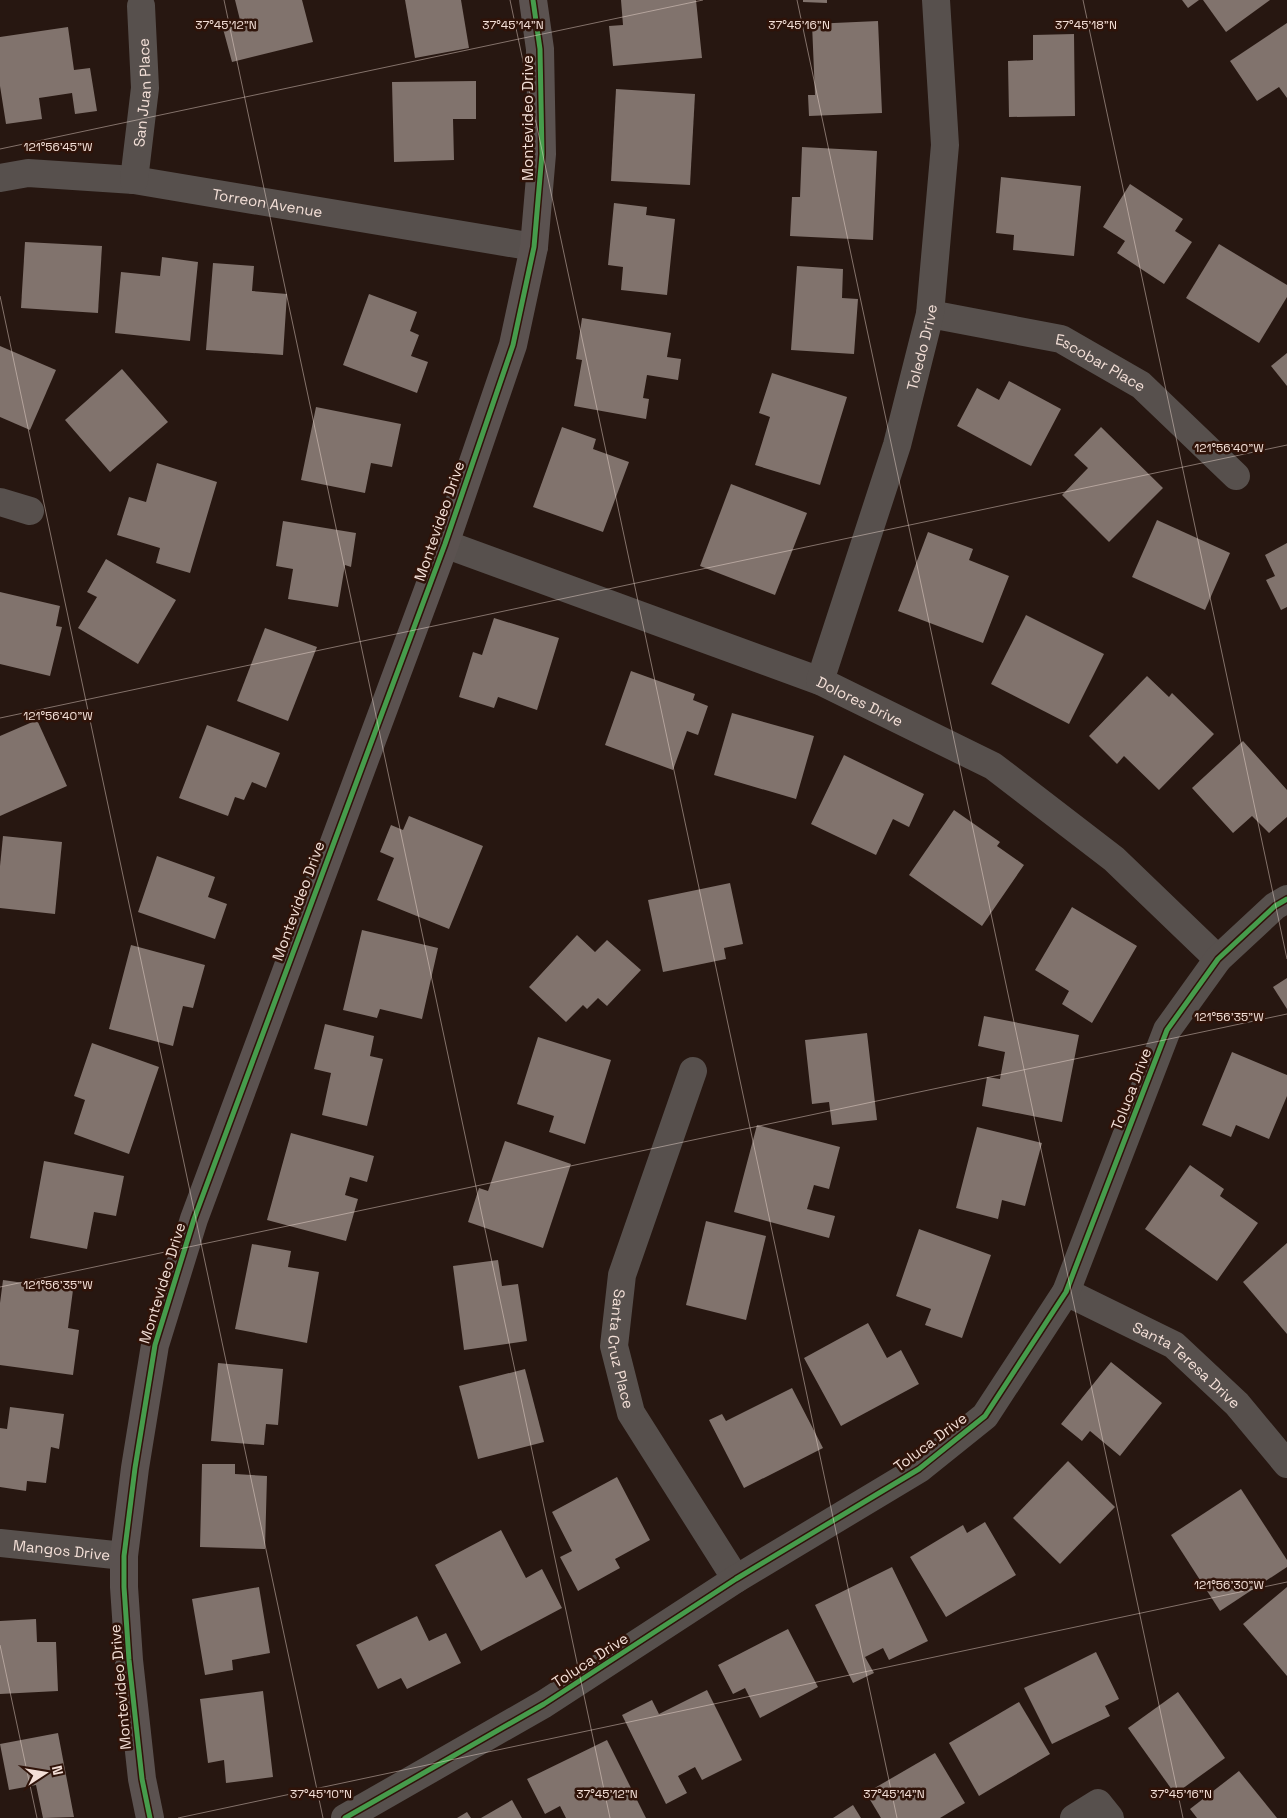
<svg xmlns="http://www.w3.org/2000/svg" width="1287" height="1818" font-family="'Space Grotesk',sans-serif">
<rect width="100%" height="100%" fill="#271711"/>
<g fill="#81736d">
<path d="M 235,0 L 302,0 L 313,42 L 232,62 L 222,25 L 240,20 Z"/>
<path d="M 405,0 L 461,0 L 469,48 L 415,58 Z"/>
<path d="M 621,0 L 696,0 L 702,58 L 613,66 L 609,26 L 623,25 Z"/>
<path d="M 803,0 L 827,0 L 827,3 L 803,2 Z"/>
<path d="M 1182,0 L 1199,0 L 1188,8 Z"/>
<path d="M 1203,0 L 1270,0 L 1226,32 Z"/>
<path d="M 878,21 L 882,113 L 809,116 L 808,95 L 815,95 L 812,24 Z"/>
<path d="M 1287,23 L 1287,98 L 1279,87 L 1257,101 L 1230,61 Z"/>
<path d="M 68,27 L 74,70 L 90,68 L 97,111 L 75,114 L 72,93 L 39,98 L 42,119 L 6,124 L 0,86 L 0,37 Z"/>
<path d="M 1074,34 L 1075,116 L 1009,117 L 1008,61 L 1033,60 L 1033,35 Z"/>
<path d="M 476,81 L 476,119 L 453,119 L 454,160 L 394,162 L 392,82 Z"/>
<path d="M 616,89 L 695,94 L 690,185 L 611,181 Z"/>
<path d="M 802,147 L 877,151 L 873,240 L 790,236 L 792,197 L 800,197 Z"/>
<path d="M 1001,177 L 1081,186 L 1074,256 L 1013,250 L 1014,235 L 996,233 Z"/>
<path d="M 1130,184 L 1183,219 L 1175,231 L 1192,242 L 1164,284 L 1117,253 L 1125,241 L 1103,227 Z"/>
<path d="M 614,203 L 647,207 L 646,215 L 675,219 L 667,295 L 621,290 L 623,267 L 608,265 Z"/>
<path d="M 25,242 L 102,246 L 98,313 L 21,308 Z"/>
<path d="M 1219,244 L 1287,285 L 1287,297 L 1259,343 L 1186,298 Z"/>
<path d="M 162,257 L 198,262 L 190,341 L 115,333 L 121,272 L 160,276 Z"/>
<path d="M 213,263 L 254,266 L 252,291 L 287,294 L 283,355 L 206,350 Z"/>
<path d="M 797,266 L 843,269 L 842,298 L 858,299 L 854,354 L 791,350 Z"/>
<path d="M 369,294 L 417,312 L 410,331 L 419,335 L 411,356 L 428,362 L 417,393 L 343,365 Z"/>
<path d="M 582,318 L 671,333 L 667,357 L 681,359 L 678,380 L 647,375 L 643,398 L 649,399 L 646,419 L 574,406 L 582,360 L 576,359 Z"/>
<path d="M 0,346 L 56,370 L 30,430 L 0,417 Z"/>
<path d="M 1287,353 L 1287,386 L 1271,366 Z"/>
<path d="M 122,369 L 168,422 L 110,472 L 65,420 Z"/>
<path d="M 772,373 L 847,397 L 820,485 L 755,465 L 770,417 L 759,413 Z"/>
<path d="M 1009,381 L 1061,409 L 1031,466 L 957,426 L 977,388 L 999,400 Z"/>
<path d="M 316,407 L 401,424 L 392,467 L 371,463 L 365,493 L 301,480 Z"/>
<path d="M 562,427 L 596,439 L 593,449 L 629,462 L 603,532 L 533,507 Z"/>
<path d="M 1101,427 L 1163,488 L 1109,542 L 1062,495 L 1088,468 L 1074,455 Z"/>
<path d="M 157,463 L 217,482 L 190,573 L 156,563 L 160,548 L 117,535 L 129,497 L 146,502 Z"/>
<path d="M 731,484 L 807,513 L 775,595 L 700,566 Z"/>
<path d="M 1157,520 L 1230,553 L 1205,610 L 1132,577 Z"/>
<path d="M 283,521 L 356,533 L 351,567 L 345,565 L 338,607 L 288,599 L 293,569 L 276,566 Z"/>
<path d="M 928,532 L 973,549 L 969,560 L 1009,576 L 983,643 L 898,611 Z"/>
<path d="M 1287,543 L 1287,607 L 1281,610 L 1266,580 L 1275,576 L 1265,555 Z"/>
<path d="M 106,559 L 176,600 L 138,664 L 78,628 L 97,597 L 87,592 Z"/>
<path d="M 0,592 L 60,606 L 56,626 L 62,627 L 50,676 L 0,664 Z"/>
<path d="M 1026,615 L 1104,654 L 1069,724 L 991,684 Z"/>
<path d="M 494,618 L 559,638 L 537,710 L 498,697 L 494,708 L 459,697 L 473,652 L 482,655 Z"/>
<path d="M 265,628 L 317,647 L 288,721 L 237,701 Z"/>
<path d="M 631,671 L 695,694 L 693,700 L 708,706 L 698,735 L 687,731 L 673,770 L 605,745 Z"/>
<path d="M 1147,676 L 1169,697 L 1172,693 L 1214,734 L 1159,790 L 1124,756 L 1117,764 L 1089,736 Z"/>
<path d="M 732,713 L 814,736 L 796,799 L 714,775 Z"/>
<path d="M 37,720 L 67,786 L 0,816 L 0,736 Z"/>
<path d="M 207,725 L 280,753 L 266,788 L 252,782 L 244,800 L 235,797 L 228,816 L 179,798 Z"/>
<path d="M 1243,741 L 1287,790 L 1287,817 L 1269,833 L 1252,816 L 1233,833 L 1192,788 Z"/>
<path d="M 844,755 L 924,794 L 909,827 L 893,819 L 876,855 L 811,824 Z"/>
<path d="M 954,810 L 1000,842 L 997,846 L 1024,865 L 982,926 L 909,875 Z"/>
<path d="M 409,816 L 483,846 L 449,929 L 377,900 L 394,858 L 380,852 L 391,825 L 403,830 Z"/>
<path d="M 3,836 L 62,842 L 55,914 L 0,908 L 0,866 Z"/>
<path d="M 157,856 L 215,877 L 208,897 L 227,904 L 215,939 L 138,912 Z"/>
<path d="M 730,883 L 743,944 L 724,948 L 726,959 L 663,972 L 648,900 Z"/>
<path d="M 1072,907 L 1137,946 L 1092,1023 L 1062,1004 L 1069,991 L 1035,970 Z"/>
<path d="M 362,930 L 438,948 L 422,1019 L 380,1009 L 377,1018 L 343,1010 Z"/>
<path d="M 577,935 L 595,952 L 607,940 L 641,970 L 607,1006 L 598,998 L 587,1009 L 583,1005 L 566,1022 L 529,987 Z"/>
<path d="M 131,945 L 205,965 L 193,1008 L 183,1006 L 173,1046 L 109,1029 Z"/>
<path d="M 1287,978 L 1287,1009 L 1273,987 Z"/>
<path d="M 984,1016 L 1079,1035 L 1062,1122 L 982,1106 L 987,1077 L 1000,1079 L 1005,1052 L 978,1046 Z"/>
<path d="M 325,1024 L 374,1036 L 370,1056 L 383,1059 L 367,1126 L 322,1115 L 331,1073 L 314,1069 Z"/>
<path d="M 867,1033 L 877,1120 L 832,1125 L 829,1102 L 812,1104 L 805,1040 Z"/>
<path d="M 538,1037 L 611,1060 L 585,1144 L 549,1132 L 554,1116 L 517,1104 Z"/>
<path d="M 92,1043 L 159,1067 L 129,1154 L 74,1134 L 85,1100 L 74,1096 Z"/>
<path d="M 1232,1052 L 1287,1075 L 1287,1096 L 1269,1139 L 1236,1125 L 1231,1137 L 1202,1125 Z"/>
<path d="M 757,1125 L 840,1147 L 829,1189 L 814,1185 L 807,1209 L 835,1216 L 829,1238 L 734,1212 Z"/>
<path d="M 977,1127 L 1042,1143 L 1025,1206 L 1002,1200 L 998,1219 L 956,1208 Z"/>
<path d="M 291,1133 L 374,1156 L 367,1182 L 350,1177 L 345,1195 L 358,1199 L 346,1241 L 267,1220 Z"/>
<path d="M 505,1141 L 571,1164 L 543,1248 L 468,1222 L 479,1188 L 488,1191 Z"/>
<path d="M 44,1161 L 124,1176 L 116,1216 L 94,1212 L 87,1249 L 30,1238 Z"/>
<path d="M 1190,1165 L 1224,1189 L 1220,1196 L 1258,1223 L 1217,1281 L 1145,1229 Z"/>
<path d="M 706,1221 L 766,1236 L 746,1320 L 686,1305 Z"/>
<path d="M 919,1229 L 991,1255 L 962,1338 L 925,1325 L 931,1309 L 896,1296 Z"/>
<path d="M 1287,1243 L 1287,1334 L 1243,1282 Z"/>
<path d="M 252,1244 L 291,1251 L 288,1267 L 319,1272 L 307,1343 L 235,1329 Z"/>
<path d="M 498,1260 L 502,1286 L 518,1284 L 527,1341 L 464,1350 L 453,1266 Z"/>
<path d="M 3,1280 L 73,1290 L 68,1328 L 79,1330 L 73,1375 L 0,1365 L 0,1303 Z"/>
<path d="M 868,1323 L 887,1358 L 901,1350 L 919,1384 L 841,1426 L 804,1358 Z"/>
<path d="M 1111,1362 L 1162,1403 L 1120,1456 L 1090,1431 L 1082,1441 L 1061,1424 Z"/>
<path d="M 218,1363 L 283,1369 L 278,1425 L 266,1424 L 264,1445 L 211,1441 Z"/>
<path d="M 525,1369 L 544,1442 L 478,1459 L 459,1386 Z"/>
<path d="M 792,1388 L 823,1448 L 744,1488 L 709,1420 L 722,1414 L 726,1421 Z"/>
<path d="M 10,1407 L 64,1414 L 59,1449 L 51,1447 L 46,1483 L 27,1481 L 26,1491 L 0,1487 L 0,1428 L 7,1429 Z"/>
<path d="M 1068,1461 L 1115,1507 L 1060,1564 L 1013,1518 Z"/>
<path d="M 202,1464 L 235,1464 L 235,1474 L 267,1476 L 265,1549 L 200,1547 Z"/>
<path d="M 617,1477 L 650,1540 L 615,1559 L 620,1568 L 578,1591 L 560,1557 L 572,1551 L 552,1512 Z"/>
<path d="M 1241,1489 L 1287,1560 L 1287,1567 L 1220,1611 L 1171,1535 Z"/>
<path d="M 985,1522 L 1016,1575 L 946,1617 L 910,1557 L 963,1525 L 967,1533 Z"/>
<path d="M 501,1530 L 526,1578 L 542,1569 L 562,1608 L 481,1651 L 435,1565 Z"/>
<path d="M 892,1567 L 928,1641 L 889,1660 L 883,1648 L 865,1657 L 874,1673 L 853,1683 L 815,1605 Z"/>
<path d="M 259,1587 L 270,1653 L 232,1660 L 233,1670 L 205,1675 L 192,1599 Z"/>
<path d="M 1287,1587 L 1287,1676 L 1243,1624 Z"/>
<path d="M 417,1616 L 429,1641 L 446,1633 L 461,1663 L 407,1689 L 401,1678 L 378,1689 L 356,1645 Z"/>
<path d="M 36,1619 L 37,1642 L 56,1642 L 58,1691 L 0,1694 L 0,1621 Z"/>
<path d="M 788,1629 L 818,1687 L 760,1718 L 745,1688 L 733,1694 L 718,1665 Z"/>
<path d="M 1096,1652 L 1119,1699 L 1105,1706 L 1110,1716 L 1052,1744 L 1024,1688 Z"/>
<path d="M 707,1690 L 742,1760 L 702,1780 L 695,1767 L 678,1776 L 687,1793 L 666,1804 L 622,1715 L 652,1700 L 659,1714 Z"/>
<path d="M 263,1691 L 273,1777 L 226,1783 L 224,1760 L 208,1763 L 200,1699 Z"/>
<path d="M 1178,1692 L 1225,1758 L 1175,1794 L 1128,1728 Z"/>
<path d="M 1019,1702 L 1050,1754 L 979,1796 L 949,1743 Z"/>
<path d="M 58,1733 L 74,1817 L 43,1818 L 36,1785 L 9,1790 L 0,1744 Z"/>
<path d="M 607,1740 L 646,1818 L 566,1818 L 560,1806 L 545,1814 L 527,1779 Z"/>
<path d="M 935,1753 L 965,1803 L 940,1818 L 881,1818 L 866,1793 Z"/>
<path d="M 1239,1771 L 1277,1818 L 1197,1818 L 1190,1809 Z"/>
<path d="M 512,1800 L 522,1818 L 481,1818 Z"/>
<path d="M 853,1805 L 861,1818 L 833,1818 Z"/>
<path d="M 467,1812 L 471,1818 L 457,1818 Z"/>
</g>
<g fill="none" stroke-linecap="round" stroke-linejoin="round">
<g stroke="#57504d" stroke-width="28">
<path id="s1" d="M 0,178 L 28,173 L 134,180 L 534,247"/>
<path id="s2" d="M 134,180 L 145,88 L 141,6"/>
<path id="s3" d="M 930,314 L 1061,339 L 1141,385 L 1236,476"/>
<path d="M 0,502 L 30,511"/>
<path id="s4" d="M 445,544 L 820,681 L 993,766 L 1114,859 L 1218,959"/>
<path id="s5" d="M 820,681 L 897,445 L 930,314 L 945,145 L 936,0"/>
<path id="s6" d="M 693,1071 L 622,1275 L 614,1346 L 631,1413 L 736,1579"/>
<path id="s7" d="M 1066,1292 L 1174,1345 L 1237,1404 L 1287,1464"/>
<path id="s8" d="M 0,1543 L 124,1556"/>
<path d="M 345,1818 L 544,1704 L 736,1579 L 919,1469 L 985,1416 L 1066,1292 L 1167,1030 L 1218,959 L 1275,906 L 1287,899"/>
<path d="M 1074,1818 L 1098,1803 L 1110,1818"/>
</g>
<path stroke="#5b5250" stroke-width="28" d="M 150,1818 L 142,1779 L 129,1660 L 124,1587 L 124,1556 L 135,1468 L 155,1345 L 194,1219 L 445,544 L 513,345 L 534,247 L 542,154 L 540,49 L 533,0"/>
<defs>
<g id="cycleway">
<path d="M 150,1818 L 142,1779 L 129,1660 L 124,1587 L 124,1556 L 135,1468 L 155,1345 L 194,1219 L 445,544 L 513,345 L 534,247 L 542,154 L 540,49 L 533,0"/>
<path d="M 345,1818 L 544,1704 L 736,1579 L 919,1469 L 985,1416 L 1066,1292 L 1167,1030 L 1218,959 L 1275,906 L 1287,899"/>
</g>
</defs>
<use href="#cycleway" stroke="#2f1309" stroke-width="8"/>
<use href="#cycleway" stroke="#469c4c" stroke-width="5"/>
</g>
<path fill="none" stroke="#f3dfd7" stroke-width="1" stroke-opacity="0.45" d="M 224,0 L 610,1818M 510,0 L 897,1818M 797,0 L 1183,1818M 1083,0 L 1287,959M 0,149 L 703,0M 0,296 L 323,1818M 0,718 L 1287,445M 0,1287 L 1287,1014M 0,1645 L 37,1818M 178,1818 L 1287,1582"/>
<g text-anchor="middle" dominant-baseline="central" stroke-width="5" stroke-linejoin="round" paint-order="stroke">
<g font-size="15" fill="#f3dfd7" stroke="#2f1309">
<text stroke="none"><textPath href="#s2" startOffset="88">San Juan Place</textPath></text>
<text transform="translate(527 118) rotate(-90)">Montevideo Drive</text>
<text stroke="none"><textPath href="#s1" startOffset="270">Torreon Avenue</textPath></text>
<text stroke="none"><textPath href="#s5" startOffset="349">Toledo Drive</textPath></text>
<text stroke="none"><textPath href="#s3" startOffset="179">Escobar Place</textPath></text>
<text transform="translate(439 521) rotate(-71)">Montevideo Drive</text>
<text stroke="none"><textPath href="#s4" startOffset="444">Dolores Drive</textPath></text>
<text transform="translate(298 901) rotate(-70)">Montevideo Drive</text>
<text transform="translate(1131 1089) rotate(-69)">Toluca Drive</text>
<text transform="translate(162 1283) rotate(-73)">Montevideo Drive</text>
<text stroke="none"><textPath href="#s6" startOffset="291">Santa Cruz Place</textPath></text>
<text stroke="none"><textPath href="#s7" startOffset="142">Santa Teresa Drive</textPath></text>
<text transform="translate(930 1442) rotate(-37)">Toluca Drive</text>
<text stroke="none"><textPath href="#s8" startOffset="62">Mangos Drive</textPath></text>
<text transform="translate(590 1660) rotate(-33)">Toluca Drive</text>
<text transform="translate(120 1687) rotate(-95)">Montevideo Drive</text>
</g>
</g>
<g font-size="12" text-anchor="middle" fill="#f3dfd7" stroke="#2f1309" stroke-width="5" stroke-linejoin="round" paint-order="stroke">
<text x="226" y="29">37°45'12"N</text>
<text x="513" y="29">37°45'14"N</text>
<text x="799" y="29">37°45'16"N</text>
<text x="1086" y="29">37°45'18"N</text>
<text x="58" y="151">121°56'45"W</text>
<text x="1229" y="452">121°56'40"W</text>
<text x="58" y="720">121°56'40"W</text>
<text x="1229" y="1021">121°56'35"W</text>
<text x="58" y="1289">121°56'35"W</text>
<text x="1229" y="1589">121°56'30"W</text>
<text x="321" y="1798">37°45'10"N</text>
<text x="607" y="1798">37°45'12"N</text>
<text x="894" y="1798">37°45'14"N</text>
<text x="1181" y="1798">37°45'16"N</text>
</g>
<g transform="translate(45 1773) rotate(78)" stroke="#2f1309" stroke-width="4" paint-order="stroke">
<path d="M0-4L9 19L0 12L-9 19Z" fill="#f3dfd7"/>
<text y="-8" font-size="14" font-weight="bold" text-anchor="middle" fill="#f3dfd7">N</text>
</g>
</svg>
